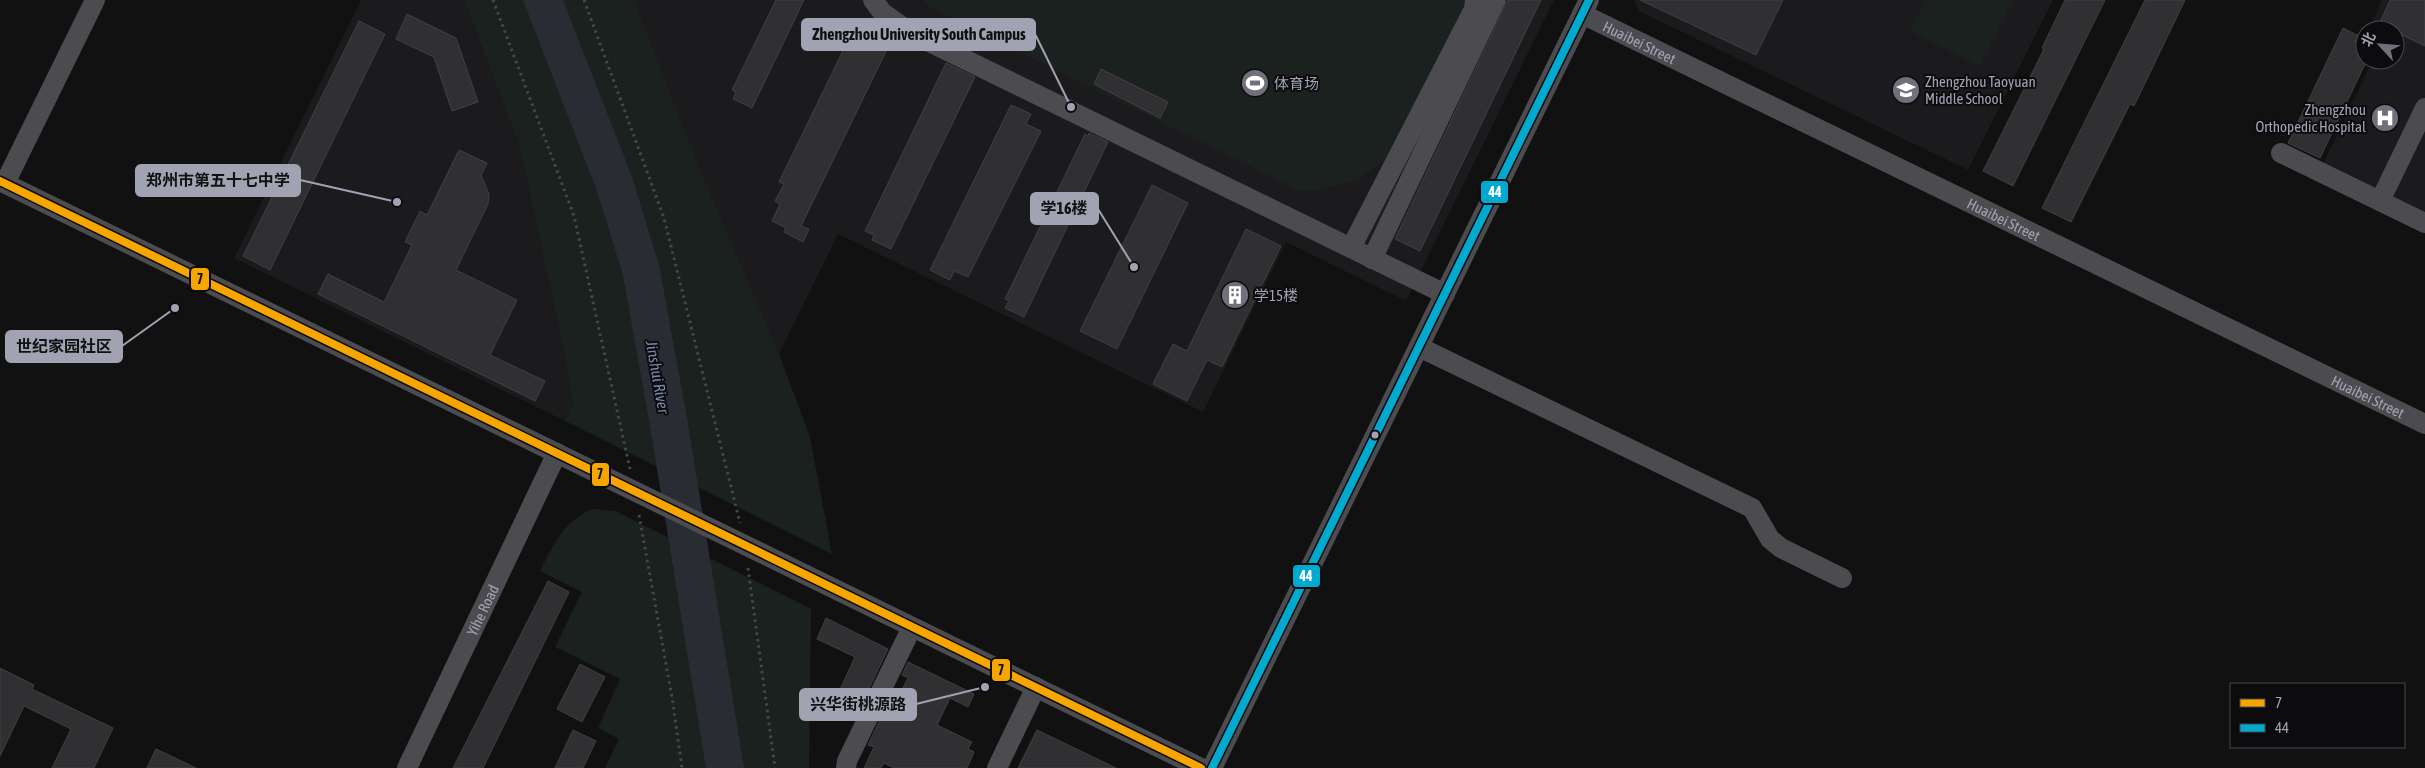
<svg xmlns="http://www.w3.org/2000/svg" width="2425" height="768" font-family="'Asap Condensed','Noto Sans SC',sans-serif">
<rect width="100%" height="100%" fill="#111"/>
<g fill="#1b1b1d">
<path d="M 361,0 L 464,0 L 519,145 L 562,342 L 573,405 L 565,421 L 234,258 Z"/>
<path d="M 600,0 L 1554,0 L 1406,301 L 1286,242 L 1203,412 L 838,234 L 779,354 L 745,338 Z"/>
<path d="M 1634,0 L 2053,0 L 1968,170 L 1639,11 Z"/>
<path d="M 2382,0 L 2425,0 L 2425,229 L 2317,177 L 2373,60 L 2395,60 L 2395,30 L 2376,30 L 2370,27 Z"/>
</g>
<g fill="#1b211e">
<path d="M 464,0 L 634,0 L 699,168 L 779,354 L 810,437 L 832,554 L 565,421 L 573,405 L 562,342 L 519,145 Z"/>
<path d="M 922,0 L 1468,0 L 1391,157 L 1358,179 L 1314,191 L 1298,190 L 933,9 Z"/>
<path d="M 1926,0 L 2013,0 L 1980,66 L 1910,31 Z"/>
<path d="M 593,509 L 615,511 L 811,609 L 809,768 L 605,768 L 619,739 L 598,728 L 620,679 L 555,647 L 582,592 L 540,571 C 553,545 564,520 593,509 Z"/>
</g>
<path fill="#2a2c34" d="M 523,0 L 563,0 L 632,177 L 659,265 L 687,418 L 744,768 L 706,768 L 650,426 L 623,275 L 597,191 Z"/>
<g fill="#303032" stroke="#404044">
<path d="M 776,0 L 804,0 L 752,108 L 733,99 L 736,92 L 732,90 Z"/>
<path d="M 1508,0 L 1541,0 L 1420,251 L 1395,239 Z"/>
<path d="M 1640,0 L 1783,0 L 1756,55 Z"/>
<path d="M 2065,0 L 2105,0 L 2013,186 L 1983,171 L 2044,49 L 2042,48 Z"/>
<path d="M 2145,0 L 2185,0 L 2134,106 L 2130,104 L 2071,222 L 2042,208 Z"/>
<path d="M 2390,0 L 2425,0 L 2425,46 L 2379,24 Z"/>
<path d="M 407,14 L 456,38 L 478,102 L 452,111 L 434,57 L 396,39 Z"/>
<path d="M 359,21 L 385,34 L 270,270 L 243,256 Z"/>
<path d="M 856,24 L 866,28 L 868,24 L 893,37 L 801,226 L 809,229 L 803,242 L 784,232 L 786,228 L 772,221 L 780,204 L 775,201 L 784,184 L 779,182 Z"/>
<path d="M 2343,28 L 2365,39 L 2365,64 L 2320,158 L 2288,143 Z"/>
<path d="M 946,63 L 975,77 L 891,249 L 872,240 L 874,235 L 865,231 Z"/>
<path d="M 1101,69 L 1168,102 L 1160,118 L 1094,84 Z"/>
<path d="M 1011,105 L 1031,114 L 1026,124 L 1041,131 L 968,277 L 954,271 L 950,280 L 930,270 Z"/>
<path d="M 1089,133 L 1108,142 L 1024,317 L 1005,308 L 1009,301 L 1005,299 L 1085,134 L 1088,136 Z"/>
<path d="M 459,150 L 487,163 L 481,175 L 489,194 L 488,204 L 456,270 L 517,300 L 490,355 L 545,381 L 535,401 L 318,294 L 328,274 L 384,302 L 412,245 L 405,242 L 420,211 L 427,215 Z"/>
<path d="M 1152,185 L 1188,203 L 1117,349 L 1080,331 Z"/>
<path d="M 1246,229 L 1281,246 L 1222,367 L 1207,360 L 1187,401 L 1153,384 L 1173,344 L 1187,351 Z"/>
<path d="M 548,581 L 569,592 L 483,768 L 453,768 Z"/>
<path d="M 826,618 L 888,649 L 859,709 L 836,698 L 855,657 L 817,639 Z"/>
<path d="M 908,662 L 974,694 L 968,707 L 950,698 L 937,725 L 972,742 L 968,749 L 974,752 L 967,768 L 894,768 L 884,763 L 881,768 L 864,768 L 874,747 L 868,745 L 888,703 L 894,706 L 908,678 L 902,675 Z"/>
<path d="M 580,664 L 605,677 L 582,722 L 557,709 Z"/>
<path d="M 0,668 L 34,685 L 32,689 L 113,728 L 94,768 L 52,768 L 71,729 L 24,706 L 0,756 Z"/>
<path d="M 573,730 L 596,741 L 583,768 L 555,768 Z"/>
<path d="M 1037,730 L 1116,768 L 1018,768 Z"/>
<path d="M 156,749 L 196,768 L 147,768 Z"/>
</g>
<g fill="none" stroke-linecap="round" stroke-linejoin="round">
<g stroke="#47474b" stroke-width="3" stroke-dasharray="2.5 4" stroke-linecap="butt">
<path d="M 493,0 L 574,216 L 630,469"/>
<path d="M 584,0 L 664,218 L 740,523"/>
<path d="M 639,515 L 672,697 L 682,768"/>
<path d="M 748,568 L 775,768"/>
</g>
<g stroke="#4b4b50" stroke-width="20">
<path d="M 873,0 L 882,12 L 911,33 L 1445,294"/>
<path id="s1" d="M 1582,14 L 2425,424"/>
<path d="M 2281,153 L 2425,223"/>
<path d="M 0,181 L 1201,768"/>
<path d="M 5,183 L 95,0"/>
<path d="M 2380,201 L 2425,108"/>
<path d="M 1351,248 L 1474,9 L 1475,0"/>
<path d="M 1372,259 L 1496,0"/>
<path d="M 1419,347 L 1752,508 L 1770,539 L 1781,548 L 1842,578"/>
<path id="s2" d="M 407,768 L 557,453"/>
<path d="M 846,768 L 847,761 L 912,627"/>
<path d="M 997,768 L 1036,687"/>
<path d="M 1212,768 L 1589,0"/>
</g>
<defs>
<path id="bus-1" d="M 0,181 L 1201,768"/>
<path id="bus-2" d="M 1212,768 L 1589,0"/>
</defs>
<use href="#bus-1" stroke="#0c0b0d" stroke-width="11"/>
<use href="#bus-2" stroke="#0c0b0d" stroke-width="11"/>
<use href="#bus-1" stroke="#f7a600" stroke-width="8"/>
<use href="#bus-2" stroke="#00a9ce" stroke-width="8"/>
</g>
<defs>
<symbol id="stadium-disc" viewBox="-11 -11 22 22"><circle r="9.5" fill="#6f707a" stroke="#0c0b0d"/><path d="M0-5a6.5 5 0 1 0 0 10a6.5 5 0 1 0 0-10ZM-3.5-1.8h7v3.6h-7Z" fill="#fff"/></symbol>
<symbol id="school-disc" viewBox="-11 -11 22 22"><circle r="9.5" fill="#6f707a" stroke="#0c0b0d"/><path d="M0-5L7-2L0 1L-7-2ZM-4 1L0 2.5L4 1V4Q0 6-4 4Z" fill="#fff"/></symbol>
<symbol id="hospital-disc" viewBox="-11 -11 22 22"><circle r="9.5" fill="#6f707a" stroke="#0c0b0d"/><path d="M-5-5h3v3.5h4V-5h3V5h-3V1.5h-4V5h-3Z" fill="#fff"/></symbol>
<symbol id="building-disc" viewBox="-11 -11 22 22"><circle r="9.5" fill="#6f707a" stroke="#0c0b0d"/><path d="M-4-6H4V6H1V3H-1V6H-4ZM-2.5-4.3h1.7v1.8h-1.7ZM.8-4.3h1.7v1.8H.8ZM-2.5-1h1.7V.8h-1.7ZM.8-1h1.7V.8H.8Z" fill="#fff"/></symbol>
</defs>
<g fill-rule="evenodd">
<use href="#stadium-disc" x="1239" y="67" width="32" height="32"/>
<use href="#school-disc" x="1890" y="74" width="32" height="32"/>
<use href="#hospital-disc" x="2369" y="102" width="32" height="32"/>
<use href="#building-disc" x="1219" y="279" width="32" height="32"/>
</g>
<circle fill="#a2a3b2" stroke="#0c0b0d" stroke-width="2" cx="1375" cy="435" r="4.5"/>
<g text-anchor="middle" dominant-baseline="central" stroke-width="4" stroke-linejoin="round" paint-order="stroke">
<g font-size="15" fill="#a2a3b2" stroke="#0c0b0d">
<text stroke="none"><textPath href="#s1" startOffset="64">Huaibei Street</textPath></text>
<text stroke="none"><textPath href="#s1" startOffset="469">Huaibei Street</textPath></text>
<text stroke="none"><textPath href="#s1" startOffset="874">Huaibei Street</textPath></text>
<text stroke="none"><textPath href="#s2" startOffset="175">Yihe Road</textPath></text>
</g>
<g font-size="15" fill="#a2a3b2" stroke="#0c0b0d" text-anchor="start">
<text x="1925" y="81">Zhengzhou Taoyuan<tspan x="1925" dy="17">Middle School</tspan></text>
<text x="1274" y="83">体育场</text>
<text x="2366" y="109" text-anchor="end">Zhengzhou<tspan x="2366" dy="17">Orthopedic Hospital</tspan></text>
<text x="1254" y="295">学15楼</text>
</g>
<g font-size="16" font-style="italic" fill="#7b87ab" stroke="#0c0b0d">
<text transform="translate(658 377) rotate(80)">Jinshui River</text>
</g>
</g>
<path fill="none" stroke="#a2a3b2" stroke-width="2" d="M1071 107L1035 34M397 202L300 180M1134 267L1098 209M175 308L122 346M985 687L916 704"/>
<g fill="#a2a3b2" stroke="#0c0b0d" stroke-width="2">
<circle cx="1071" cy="107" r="5"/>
<circle cx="397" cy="202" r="5"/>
<circle cx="1134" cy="267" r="5"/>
<circle cx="175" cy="308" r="5"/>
<circle cx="985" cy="687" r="5"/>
</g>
<g fill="#a2a3b2" stroke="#a2a3b2" stroke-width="2">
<rect x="802" y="19" width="233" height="31" rx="5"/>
<rect x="136" y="165" width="164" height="31" rx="5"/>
<rect x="1031" y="193" width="67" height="31" rx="5"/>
<rect x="6" y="331" width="116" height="31" rx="5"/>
<rect x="800" y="689" width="116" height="31" rx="5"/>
</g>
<g font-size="16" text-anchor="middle" font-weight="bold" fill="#111">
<text x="919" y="40">Zhengzhou University South Campus</text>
<text x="218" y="186">郑州市第五十七中学</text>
<text x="1064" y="214">学16楼</text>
<text x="64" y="352">世纪家园社区</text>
<text x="858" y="710">兴华街桃源路</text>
</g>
<g stroke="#0c0b0d" stroke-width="2">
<rect x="1480" y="180" width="29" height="24" rx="5" fill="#00a9ce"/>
<rect x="190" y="267" width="20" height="24" rx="5" fill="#f7a600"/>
<rect x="591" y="462" width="19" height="25" rx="5" fill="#f7a600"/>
<rect x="1292" y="564" width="29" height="24" rx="5" fill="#00a9ce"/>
<rect x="991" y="658" width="20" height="24" rx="5" fill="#f7a600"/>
</g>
<g font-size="14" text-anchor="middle" font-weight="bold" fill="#fff">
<text x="1495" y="197">44</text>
<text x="1306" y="581">44</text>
</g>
<g font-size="14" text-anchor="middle" font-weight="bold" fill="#111">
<text x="200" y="284">7</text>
<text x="600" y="479">7</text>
<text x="1001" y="675">7</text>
</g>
<rect x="2230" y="683" width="175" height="65" fill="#0c0b0d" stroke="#48484f"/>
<rect x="2240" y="699" width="25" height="8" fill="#f7a600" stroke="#48484f"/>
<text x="2275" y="708" font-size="15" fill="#a2a3b2">7</text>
<rect x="2240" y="724" width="25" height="8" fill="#00a9ce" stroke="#48484f"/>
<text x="2275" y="733" font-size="15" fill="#a2a3b2">44</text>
<g transform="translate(2380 45) rotate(296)"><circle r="24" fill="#0c0b0d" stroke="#48484f"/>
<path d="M0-4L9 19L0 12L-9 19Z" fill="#6f707a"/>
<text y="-8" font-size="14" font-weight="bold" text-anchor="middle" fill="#a2a3b2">北</text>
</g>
</svg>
